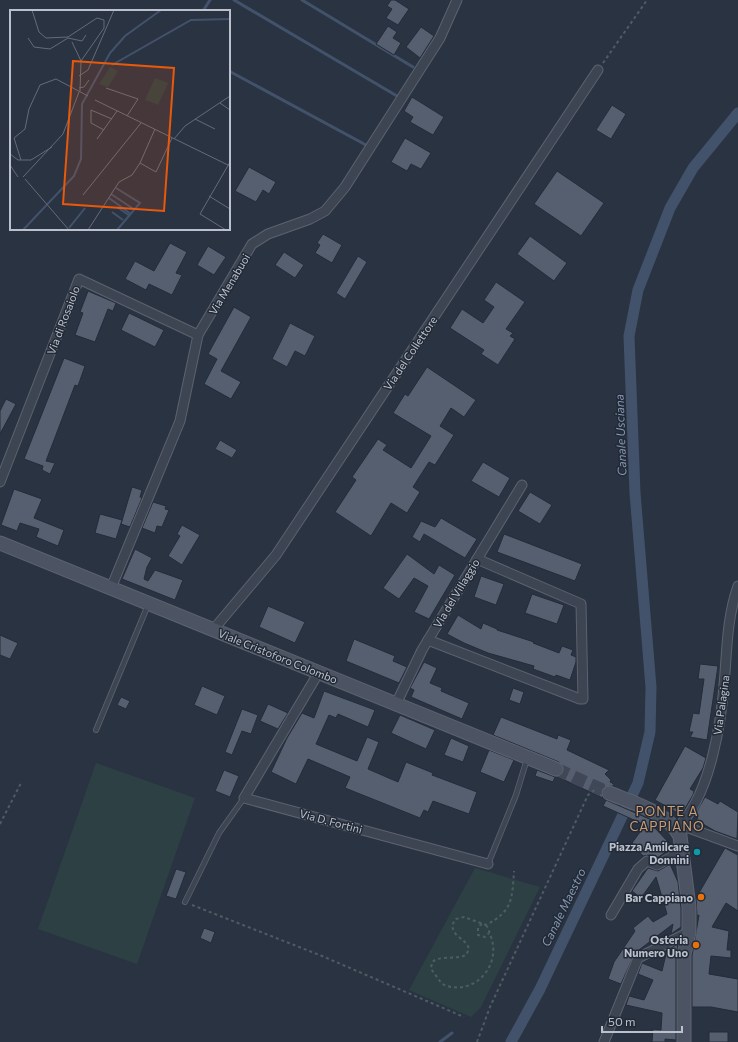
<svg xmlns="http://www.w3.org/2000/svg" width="738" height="1042" font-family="Commissioner,sans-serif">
<rect width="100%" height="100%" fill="#2a3342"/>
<g fill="#2d4144">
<path d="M 96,763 L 195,798 L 137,964 L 38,929 Z"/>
<path d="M 475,868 L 540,887 L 481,1007 L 471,1017 L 409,990 Z"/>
</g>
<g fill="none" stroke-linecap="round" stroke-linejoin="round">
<g stroke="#43526b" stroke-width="3">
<path d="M 234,0 L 397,96"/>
<path d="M 302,0 L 413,67"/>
<path d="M 203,11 L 210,0"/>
<path d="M 229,71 L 366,145"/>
<path d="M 440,1042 L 452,1033"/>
</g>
<path stroke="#43526b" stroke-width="11" d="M 511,1042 L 540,989 L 638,783 L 650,732 L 651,687 L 635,493 L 629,336 L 638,290 L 670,208 L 693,168 L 738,113"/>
</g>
<g fill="#555f6f" stroke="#242c39">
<path d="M 391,0 L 395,0 L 409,9 L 398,25 L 386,18 L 392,9 L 387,6 Z"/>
<path d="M 388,26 L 397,32 L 393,38 L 401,43 L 394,55 L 376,44 Z"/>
<path d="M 421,27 L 434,36 L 420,58 L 406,47 Z"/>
<path d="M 412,97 L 444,117 L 433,135 L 410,122 L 413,117 L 404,111 Z"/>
<path d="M 612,105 L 626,114 L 611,139 L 596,130 Z"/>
<path d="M 405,138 L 431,153 L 421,169 L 411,164 L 407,171 L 391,162 Z"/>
<path d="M 249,167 L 276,182 L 269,194 L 263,190 L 256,202 L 235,191 Z"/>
<path d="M 557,171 L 604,203 L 581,236 L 534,204 Z"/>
<path d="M 323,234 L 342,245 L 332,263 L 315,253 L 320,245 L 317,243 Z"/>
<path d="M 530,236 L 567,263 L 554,281 L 517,254 Z"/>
<path d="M 170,243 L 187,252 L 176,273 L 182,275 L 172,295 L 149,284 L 146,290 L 125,279 L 135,261 L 154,271 Z"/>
<path d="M 208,246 L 226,257 L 214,275 L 197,265 Z"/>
<path d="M 284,252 L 304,265 L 295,278 L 275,265 Z"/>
<path d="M 358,256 L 367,262 L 345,299 L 336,293 Z"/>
<path d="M 496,282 L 525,302 L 506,329 L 513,333 L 510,336 L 515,339 L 498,365 L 481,354 L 484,350 L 450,328 L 462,309 L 483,323 L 494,307 L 484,300 Z"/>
<path d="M 88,291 L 116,303 L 113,311 L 108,309 L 95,342 L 75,335 L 83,313 L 80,312 Z"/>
<path d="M 234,307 L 251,317 L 221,371 L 241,382 L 231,399 L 204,384 L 217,359 L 208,354 Z"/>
<path d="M 129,313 L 164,330 L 155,347 L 121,330 Z"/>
<path d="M 290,323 L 315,336 L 305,356 L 295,351 L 287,367 L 272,359 Z"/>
<path d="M 64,358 L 85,366 L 78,386 L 75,385 L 46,461 L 55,463 L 50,474 L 42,470 L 43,466 L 24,459 Z"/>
<path d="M 427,367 L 476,400 L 464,417 L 451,408 L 440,426 L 454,435 L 435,465 L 429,462 L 413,487 L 420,492 L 407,513 L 391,503 L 371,536 L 335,512 L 356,480 L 352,477 L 378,439 L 387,445 L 383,450 L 411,468 L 431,436 L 393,413 L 405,394 L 408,396 Z"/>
<path d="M 6,399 L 16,404 L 0,434 L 0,411 Z"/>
<path d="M 220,440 L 237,450 L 232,458 L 215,449 Z"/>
<path d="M 483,462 L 510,478 L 499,497 L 471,481 Z"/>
<path d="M 132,487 L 142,490 L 140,497 L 142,498 L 130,527 L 121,524 Z"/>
<path d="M 14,489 L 42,499 L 34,518 L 64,530 L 58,546 L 36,537 L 39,529 L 20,523 L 17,531 L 1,525 Z"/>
<path d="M 530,492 L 552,505 L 540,524 L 518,511 Z"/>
<path d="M 153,502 L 166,506 L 165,509 L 169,510 L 162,527 L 157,526 L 155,533 L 142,528 Z"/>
<path d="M 100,514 L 122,520 L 116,539 L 95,533 Z"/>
<path d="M 441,518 L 477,539 L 465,558 L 424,534 L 420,542 L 412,537 L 421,521 L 435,527 Z"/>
<path d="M 182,525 L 200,535 L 182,565 L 168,556 L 180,536 L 177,534 Z"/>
<path d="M 504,534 L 582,564 L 575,581 L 497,552 Z"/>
<path d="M 135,549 L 152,558 L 147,567 L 144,579 L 148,581 L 155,570 L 183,580 L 175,600 L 122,579 Z"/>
<path d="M 407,554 L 434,574 L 439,565 L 455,575 L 429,619 L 414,612 L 428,586 L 414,578 L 399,599 L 383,588 Z"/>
<path d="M 481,576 L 504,584 L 496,605 L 474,597 Z"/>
<path d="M 532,594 L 564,605 L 557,624 L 525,613 Z"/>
<path d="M 268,606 L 305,622 L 295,643 L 259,627 Z"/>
<path d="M 458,615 L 481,629 L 483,623 L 497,629 L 497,630 L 534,642 L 533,643 L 559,653 L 562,646 L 573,650 L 571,655 L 576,657 L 576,662 L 570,680 L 556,675 L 555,677 L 533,669 L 534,666 L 488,653 L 464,643 L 447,634 Z"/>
<path d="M 0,635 L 18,643 L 10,659 L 0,655 Z"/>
<path d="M 354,639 L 395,656 L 393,661 L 407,667 L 399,683 L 346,661 Z"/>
<path d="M 424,662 L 437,668 L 430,683 L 442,688 L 441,691 L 469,703 L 462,719 L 411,697 L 414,690 L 410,688 Z"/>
<path d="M 700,664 L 718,666 L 707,740 L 690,737 L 693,732 L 689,732 L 693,713 L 699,714 L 704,679 L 698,679 Z"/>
<path d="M 202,686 L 225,696 L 217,715 L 194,705 Z"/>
<path d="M 513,688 L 524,692 L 520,704 L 509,700 Z"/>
<path d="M 324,691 L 375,710 L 368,727 L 338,714 L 336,718 L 329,715 L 316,744 L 357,761 L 367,737 L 379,742 L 368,769 L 398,782 L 406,762 L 433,773 L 432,775 L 477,792 L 469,814 L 433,801 L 428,812 L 424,810 L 420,818 L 345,788 L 350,777 L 308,759 L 296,784 L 271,772 L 287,738 L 302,713 L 314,718 Z"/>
<path d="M 121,697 L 130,701 L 126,709 L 117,705 Z"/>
<path d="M 268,704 L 288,713 L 278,729 L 260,721 Z"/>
<path d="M 242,709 L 258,715 L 251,734 L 242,731 L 232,755 L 225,752 Z"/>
<path d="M 400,715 L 435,730 L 426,749 L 391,733 Z"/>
<path d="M 501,717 L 557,739 L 558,735 L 571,740 L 567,750 L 609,770 L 605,774 L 611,780 L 610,782 L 614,784 L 613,786 L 604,787 L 601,790 L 603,798 L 558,777 L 563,772 L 564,768 L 559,762 L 493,735 Z"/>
<path d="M 451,738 L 469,746 L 463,762 L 444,755 Z"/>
<path d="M 685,746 L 706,758 L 703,768 L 690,789 L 694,791 L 693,795 L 684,810 L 679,807 L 676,812 L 655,800 Z"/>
<path d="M 489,750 L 514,760 L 504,782 L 480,772 Z"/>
<path d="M 224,770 L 239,776 L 230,797 L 215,791 Z"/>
<path d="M 537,770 L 555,777 L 553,782 L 535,776 Z"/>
<path d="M 705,797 L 718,804 L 720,801 L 738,812 L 737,839 L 715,831 L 696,820 L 698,818 L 694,816 Z"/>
<path d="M 606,800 L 654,821 L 655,822 L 653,826 L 673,847 L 657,858 L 649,855 L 643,856 L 632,843 L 645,825 L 603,806 Z"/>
<path d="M 725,848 L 738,855 L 738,911 L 726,903 L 712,927 L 729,931 L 727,950 L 731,950 L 731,958 L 711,956 L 709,974 L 738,979 L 738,1012 L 711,1007 L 692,1007 L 692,956 L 699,915 L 697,916 L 696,898 Z"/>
<path d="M 670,864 L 678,882 L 681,908 L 681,927 L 671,934 L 673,924 L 635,953 L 621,984 L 608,979 L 614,962 L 635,931 L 633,928 L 648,916 L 653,922 L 667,914 L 656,877 L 641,898 L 632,891 L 648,868 L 658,871 Z"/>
<path d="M 176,869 L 186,872 L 176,899 L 166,896 Z"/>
<path d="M 204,928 L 215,932 L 211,943 L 200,938 Z"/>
<path d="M 678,944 L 676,955 L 676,1040 L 665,1039 L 665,1042 L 652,1042 L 653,1029 L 661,1030 L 662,1013 L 626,1005 L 629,996 L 644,1000 L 653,980 L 638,974 L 642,963 L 662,971 L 667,950 Z"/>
<rect x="709" y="1032" width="19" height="10"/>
</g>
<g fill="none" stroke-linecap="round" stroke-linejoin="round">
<path stroke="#404857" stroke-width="13" stroke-dasharray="13 6" stroke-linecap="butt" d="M 556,769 L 609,793"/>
<defs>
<g id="lane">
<path d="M 96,730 L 148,605"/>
<path d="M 488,864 L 516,795 L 527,759"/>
<path d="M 185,902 L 219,833 L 244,798"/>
</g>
<g id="street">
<path d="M 0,482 L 79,279 L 198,335"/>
<path d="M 111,588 L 180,421 L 198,335 L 252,244 L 268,234 L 310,219 L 325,211 L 345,187 L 440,38 L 457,0"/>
<path d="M 213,630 L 276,555 L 598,70"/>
<path d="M 428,640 L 580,699 L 583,699 L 581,604 L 477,559"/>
<path d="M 319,672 L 244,798 L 488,864"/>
<path d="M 396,704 L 422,650 L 522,485"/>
<path d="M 676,829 C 711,797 722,719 725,673 C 727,644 728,614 738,586"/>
<path d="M 676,829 L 689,828 L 738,846"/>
<path d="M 611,915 L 638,869 L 647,861 L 657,865 L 682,851"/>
<path d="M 604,1042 L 638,958 L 689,932"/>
</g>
<g id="secondary">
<path d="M 0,543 L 556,769"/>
<path d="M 609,793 C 633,803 667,812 680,836 L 689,907 L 689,932 L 684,955 L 684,1042"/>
</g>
</defs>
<use href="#lane" stroke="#5c636f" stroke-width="6"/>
<use href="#street" stroke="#5c636f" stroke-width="11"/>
<use href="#secondary" stroke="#5c636f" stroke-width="15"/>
<g stroke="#4c5e62" stroke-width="2" stroke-dasharray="3 3" stroke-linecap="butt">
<path d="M 603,63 L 647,0"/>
<path d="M 0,824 L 21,783"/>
<path d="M 192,905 L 322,956 L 464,1017"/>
<path d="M 482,924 L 478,927 L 478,935 L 485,937 L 489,933"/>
<path d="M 486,925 C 489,929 489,932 491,937 C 502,967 472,998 442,984 L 431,969 L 432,962 C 441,955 455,960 466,955 L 469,949 C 466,938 454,939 452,925 L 456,919 L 464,917 L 486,925 C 513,911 512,899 514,871"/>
<path d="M 477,1042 L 490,1007 L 588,795 L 597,788"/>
</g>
<use href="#lane" stroke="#3e4552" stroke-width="4.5"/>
<use href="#street" stroke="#3e4552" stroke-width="9"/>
<use href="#secondary" stroke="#4c5464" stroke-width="13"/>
</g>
<circle fill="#0f9aa8" stroke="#222a37" stroke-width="1.5" cx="697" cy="852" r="4"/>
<g fill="#e8710a" stroke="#222a37" stroke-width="1.5">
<circle cx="701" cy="897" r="4"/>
<circle cx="696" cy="945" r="4"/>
</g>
<g text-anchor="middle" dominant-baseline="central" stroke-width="3" stroke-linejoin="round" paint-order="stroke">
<g font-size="11" fill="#bbc1cc" stroke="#222a37">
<text transform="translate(229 284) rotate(-59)">Via Menabuoi</text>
<text transform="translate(63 320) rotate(-69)">Via di Rosaiolo</text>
<text transform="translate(410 353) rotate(-56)">Via del Collettore</text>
<text transform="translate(456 593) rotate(-59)">Via del Villaggio</text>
<text transform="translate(278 656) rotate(22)">Viale Cristoforo Colombo</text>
<text transform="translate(721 705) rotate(-82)">Via Palagina</text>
<text transform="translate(331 821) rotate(15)">Via D. Fortini</text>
</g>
<g font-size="11" font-weight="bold" fill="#bbc1cc" stroke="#222a37" text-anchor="end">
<text x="689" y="846">Piazza Amilcare<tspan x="689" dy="13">Donnini</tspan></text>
<text x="693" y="897">Bar Cappiano</text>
<text x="688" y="939">Osteria<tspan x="688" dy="13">Numero Uno</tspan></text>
</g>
<g font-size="12" font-style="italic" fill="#8596b0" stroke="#222a37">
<text transform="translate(620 435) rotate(-92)">Canale Usciana</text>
<text transform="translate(563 907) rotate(-64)">Canale Maestro</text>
</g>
<g font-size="13" letter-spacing="1" fill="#cf9e72" stroke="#222a37">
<text x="667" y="811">PONTE A<tspan x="667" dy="15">CAPPIANO</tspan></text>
</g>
</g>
<g transform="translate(10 10)">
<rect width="220" height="220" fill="#2a3342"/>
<path d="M 100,57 L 108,61 L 98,77 L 89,74 ZM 145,68 L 158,73 L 148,95 L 135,90 Z" fill="#2d4144"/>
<path fill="none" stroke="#43526b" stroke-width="2" d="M 102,55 L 181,10 L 220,9M 106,178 L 130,193 L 107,220M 101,184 L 125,200M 99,188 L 121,204M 107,197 L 120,206M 102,202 L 113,210M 59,218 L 75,198M 13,220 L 64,166 L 71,149 L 72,94 L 100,43 L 115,26 L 151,0"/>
<path fill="none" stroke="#646c79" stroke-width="1" d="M 22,0 L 29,22 L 36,28 L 58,27 L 87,8 L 94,10 L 94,18 L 71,51 L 70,81M 18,28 L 24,37 L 40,39 L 58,28M 58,28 L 72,31 L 76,25M 62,32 L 71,51M 69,66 L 78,60 L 104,0M 69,78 L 74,77 L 79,70M 96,78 L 128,89 L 117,106M 85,90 L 220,156M 210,93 L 220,100M 185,109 L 205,119M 94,120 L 81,113 L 81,100 L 102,109M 87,129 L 107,101M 164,129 L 175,116 L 220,86M 0,144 L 8,150 L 21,150 L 42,137M 11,150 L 4,128 L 15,119 L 19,99 L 30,75 L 46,69 L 78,86M 130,153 L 146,162 L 162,128M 0,155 L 8,167M 13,167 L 53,124 L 69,82M 15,169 L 59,220M 73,185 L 131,113M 199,186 L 220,199M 78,220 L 109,172 L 122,165 L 130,153 L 145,119M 216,220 L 190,204 L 220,152"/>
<path fill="#e8590c" fill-opacity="0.15" stroke="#e8590c" stroke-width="2" d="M 63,51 L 164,58 L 154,201 L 53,194 Z"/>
<rect width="220" height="220" fill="none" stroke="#bbc1cc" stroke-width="2"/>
</g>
<path d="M602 1026v6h80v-6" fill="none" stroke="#bbc1cc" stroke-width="2"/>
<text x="608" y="1026" font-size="12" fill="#bbc1cc" stroke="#222a37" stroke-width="3" paint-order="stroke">50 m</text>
</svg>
